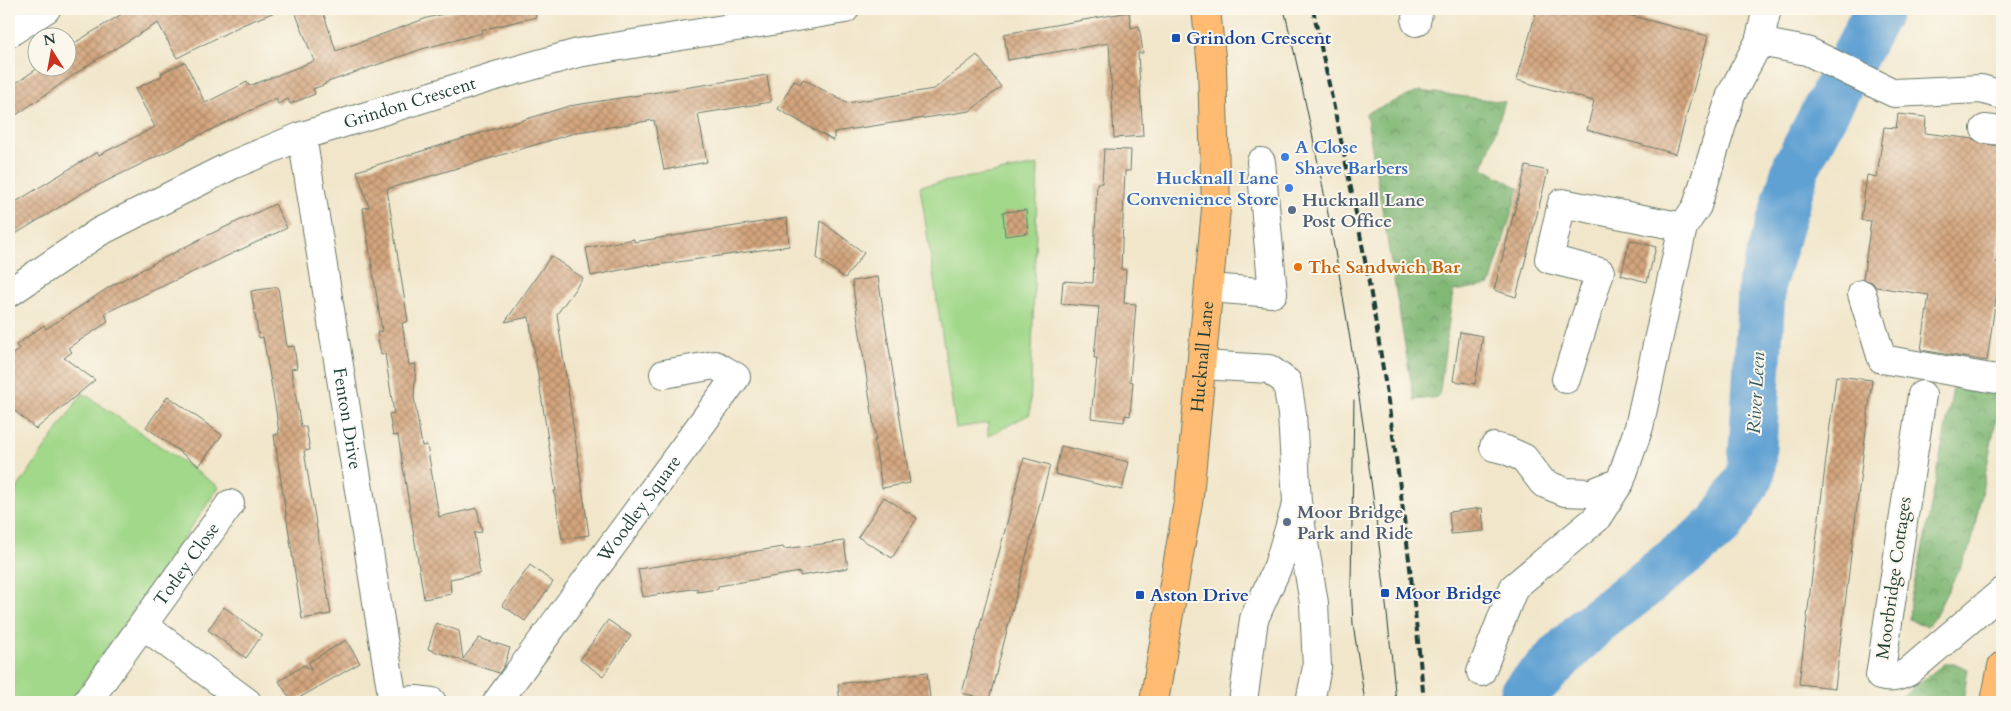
<svg xmlns="http://www.w3.org/2000/svg" width="2011" height="711" font-family="Cardo,serif">
<defs>
<pattern id="forest-crowns" width="20" height="18" patternUnits="userSpaceOnUse" patternTransform="scale(1.25)"><rect width="20" height="18" fill="#81b876"/><path d="M2 6a3 3 0 1 1 6 0M12 15a3 3 0 1 1 6 0" fill="none" stroke="#699762"/></pattern>
<pattern id="building-cross-hatch" width="8" height="8" patternUnits="userSpaceOnUse" patternTransform="scale(1.25)"><rect width="8" height="8" fill="#d4a57e"/><path d="M0 0l8 8M0 8l8-8" fill="none" stroke="#ab8868"/></pattern>
</defs>
<rect width="100%" height="100%" fill="#fbf7ec"/>
<filter id="ink" filterUnits="userSpaceOnUse"><feTurbulence type="fractalNoise" baseFrequency=".02" numOctaves="2"/><feDisplacementMap in="SourceGraphic" scale="10" xChannelSelector="R" yChannelSelector="G"/><feConvolveMatrix kernelMatrix="1 2 1 2 8 2 1 2 1" color-interpolation-filters="sRGB"/></filter>
<filter id="wash" filterUnits="userSpaceOnUse"><feTurbulence type="fractalNoise" baseFrequency=".0096" numOctaves="4" result="noise"/><feDisplacementMap in="SourceGraphic" scale="20" xChannelSelector="R" yChannelSelector="G"/><feGaussianBlur stdDeviation="1.12" result="paint"/><feColorMatrix in="noise" values="0 0 0 0 0 0 0 0 0 0 0 0 0 0 0 0 0 1.4 0 .05"/><feComposite in="paint" operator="in"/></filter>
<g filter="url(#wash)">
<rect width="100%" height="100%" fill="#f1e6ca"/>
<g fill="url(#forest-crowns)" stroke="#507a55">
<path d="M 1420,91 L 1505,102 L 1483,168 L 1519,188 L 1490,285 L 1453,291 L 1439,397 L 1414,400 L 1366,113 Z"/>
<path d="M 1954,383 L 2002,391 L 1971,545 L 1934,618 L 1927,626 L 1918,624 L 1909,619 L 1910,601 L 1925,538 Z"/>
<path d="M 1944,664 L 1956,664 L 1968,669 L 1963,702 L 1854,702 L 1856,694 L 1896,701 Z"/>
</g>
<g fill="#a2d88a" stroke="#608a5f">
<path d="M 1038,165 L 1030,414 L 988,436 L 988,423 L 956,428 L 920,186 Z"/>
<path d="M 83,393 L 219,487 L 70,702 L 9,702 L 9,500 Z"/>
</g>
<g fill="none" stroke-linecap="round" stroke-linejoin="round">
<path stroke="#60a1d3" stroke-width="48" d="M 1522,702 L 1525,692 L 1589,628 L 1720,525 L 1751,475 L 1762,283 L 1797,165 L 1879,9"/>
</g>
<g id="blocks">
<g fill="url(#building-cross-hatch)">
<path d="M 130,9 L 280,10 L 242,25 L 177,58 L 158,23 L 91,63 L 9,120 L 9,88 L 38,68 L 68,68 L 68,47 Z"/>
<path d="M 294,9 L 322,9 L 336,51 L 427,18 L 463,9 L 535,9 L 536,17 L 481,30 L 482,33 L 422,49 L 325,83 L 326,84 L 313,89 L 315,94 L 290,104 L 288,99 L 278,104 L 276,98 L 84,192 L 9,238 L 9,206 L 97,152 L 99,155 L 155,127 L 135,89 L 162,76 L 161,73 L 185,62 L 205,103 L 247,82 L 249,86 L 314,61 Z"/>
<path d="M 1537,9 L 1606,9 L 1708,36 L 1676,154 L 1587,130 L 1594,101 L 1517,80 Z"/>
<path d="M 1129,12 L 1131,28 L 1139,26 L 1143,53 L 1138,53 L 1143,136 L 1114,138 L 1109,43 L 1008,60 L 1004,34 Z"/>
<path d="M 977,55 L 1001,87 L 970,111 L 834,132 L 834,141 L 778,109 L 794,80 L 800,84 L 803,79 L 847,103 L 934,89 Z"/>
<path d="M 767,75 L 771,102 L 698,114 L 707,162 L 664,170 L 654,120 L 578,132 L 387,189 L 408,321 L 402,323 L 409,365 L 416,364 L 414,397 L 422,446 L 427,445 L 439,517 L 477,508 L 482,532 L 474,533 L 480,573 L 450,579 L 451,594 L 424,599 L 398,435 L 393,436 L 389,414 L 394,413 L 385,354 L 381,355 L 377,332 L 382,331 L 363,208 L 369,207 L 357,171 L 569,106 Z"/>
<path d="M 1898,114 L 1926,117 L 1925,133 L 1974,139 L 1983,144 L 2002,146 L 2002,217 L 1996,263 L 2001,263 L 1987,361 L 1921,350 L 1929,295 L 1876,287 L 1872,282 L 1863,279 L 1871,221 L 1861,220 L 1867,175 L 1877,177 L 1884,127 L 1896,128 Z"/>
<path d="M 1104,149 L 1131,150 L 1130,171 L 1125,171 L 1121,269 L 1126,270 L 1124,303 L 1136,304 L 1130,381 L 1133,382 L 1130,416 L 1125,415 L 1124,422 L 1091,418 L 1097,358 L 1094,358 L 1099,307 L 1061,304 L 1063,281 L 1093,283 L 1097,183 L 1102,183 Z"/>
<path d="M 1526,166 L 1548,171 L 1516,297 L 1494,290 Z"/>
<path d="M 275,204 L 287,228 L 105,313 L 108,322 L 68,348 L 72,352 L 64,358 L 95,380 L 36,429 L 9,406 L 9,357 L 19,349 L 16,345 L 44,325 L 46,329 L 111,286 L 204,237 Z"/>
<path d="M 1026,210 L 1028,233 L 1005,236 L 1003,212 Z"/>
<path d="M 787,218 L 789,246 L 650,266 L 650,264 L 591,276 L 586,248 L 634,239 L 634,242 Z"/>
<path d="M 821,221 L 864,253 L 845,278 L 817,258 Z"/>
<path d="M 1630,240 L 1656,247 L 1647,282 L 1621,275 Z"/>
<path d="M 551,256 L 583,278 L 557,314 L 589,535 L 562,539 L 554,491 L 556,491 L 529,317 L 505,322 Z"/>
<path d="M 878,277 L 910,483 L 882,488 L 874,440 L 876,440 L 852,281 Z"/>
<path d="M 278,287 L 287,347 L 294,346 L 297,368 L 291,369 L 301,427 L 306,427 L 310,450 L 304,451 L 331,614 L 302,619 L 274,435 L 279,434 L 276,411 L 263,337 L 259,338 L 251,291 Z"/>
<path d="M 1460,332 L 1483,336 L 1475,384 L 1453,381 Z"/>
<path d="M 1836,376 L 1872,380 L 1835,688 L 1799,684 Z"/>
<path d="M 168,396 L 222,435 L 199,466 L 146,427 Z"/>
<path d="M 1061,446 L 1129,462 L 1122,490 L 1055,474 Z"/>
<path d="M 1024,458 L 1050,465 L 989,700 L 962,693 Z"/>
<path d="M 884,497 L 917,518 L 892,558 L 858,537 Z"/>
<path d="M 1482,508 L 1484,531 L 1451,534 L 1449,512 Z"/>
<path d="M 844,541 L 848,568 L 800,576 L 800,572 L 718,586 L 718,589 L 697,592 L 697,588 L 643,597 L 638,569 L 783,547 L 784,549 Z"/>
<path d="M 530,565 L 553,582 L 525,621 L 502,605 Z"/>
<path d="M 224,607 L 262,635 L 246,658 L 208,630 Z"/>
<path d="M 608,620 L 631,636 L 603,676 L 580,660 Z"/>
<path d="M 436,623 L 459,631 L 463,659 L 479,638 L 510,648 L 504,666 L 499,673 L 428,649 Z"/>
<path d="M 346,640 L 360,663 L 292,702 L 279,681 L 304,665 L 311,670 L 309,662 Z"/>
<path d="M 927,672 L 930,698 L 903,702 L 840,702 L 838,684 Z"/>
</g>
</g>
</g>
<g filter="url(#ink)">
<use href="#blocks" fill-opacity="0" stroke="#687868" stroke-width="1"/>
<g fill="none" stroke-linecap="round" stroke-linejoin="round">
<defs>
<g id="minor">
<path d="M 1416,22 L 1419,9"/>
<path d="M 9,33 L 46,9"/>
<path d="M 1759,42 L 1767,9"/>
<path d="M 1985,129 L 2002,131"/>
<path id="s1" d="M 302,136 L 393,701"/>
<path d="M 1210,288 L 1273,293 L 1261,162"/>
<path id="s2" d="M 9,293 L 99,232 L 232,165 L 302,136 L 492,77 L 578,53 L 845,9"/>
<path d="M 1862,294 L 1882,359 L 2002,380"/>
<path d="M 1202,365 L 1269,369 L 1287,382 L 1292,414 L 1297,502 L 1314,603 L 1317,667 L 1310,702"/>
<path d="M 1566,379 L 1600,272 L 1549,259 L 1562,203 L 1683,227 L 1697,206 L 1731,95 L 1759,42 L 1807,51 L 1894,93 L 1981,89 L 2002,95"/>
<path d="M 1922,395 L 1880,676 C 1891,679 1898,677 1908,672 L 2002,592"/>
<path d="M 1494,447 L 1506,450 L 1524,458 L 1543,483 L 1565,492 L 1591,493 L 1620,482 L 1639,427 L 1683,227"/>
<path d="M 143,625 L 247,702"/>
<path d="M 1481,672 L 1514,587 L 1596,519 L 1620,482"/>
<path id="s3" d="M 87,702 L 230,504"/>
<path d="M 388,702 L 416,700 L 432,702"/>
<path id="s4" d="M 497,702 L 736,377 L 715,365 L 664,374"/>
<path d="M 1243,702 L 1254,619 L 1278,566 L 1295,509"/>
</g>
<g id="major">
<path id="s5" d="M 1154,702 L 1189,496 L 1216,209 L 1212,67 L 1206,9"/>
<path d="M 1995,702 L 2002,666"/>
</g>
</defs>
<use href="#minor" stroke="#687868" stroke-width="30"/>
<use href="#major" stroke="#687868" stroke-width="30"/>
<use href="#minor" stroke="#fff" stroke-width="28"/>
<use href="#major" stroke="#febb71" stroke-width="28"/>
<g stroke="#1f3d34" stroke-width="1">
<path d="M 1284,9 C 1339,237 1374,469 1396,702"/>
<path d="M 1354,400 L 1351,584 L 1353,624 L 1365,702"/>
</g>
<path stroke="#1f3d34" stroke-width="4" stroke-dasharray="8 4" stroke-linecap="butt" d="M 1313,9 C 1332,100 1353,191 1369,283 C 1393,422 1411,562 1424,702"/>
</g>
</g>
<g fill="#1a4fb4" stroke="#fbf7ec" stroke-width="2">
<rect x="1171" y="33" width="10" height="10" rx="2.5"/>
<rect x="1380" y="588" width="10" height="10" rx="2.5"/>
<rect x="1135" y="590" width="10" height="10" rx="2.5"/>
</g>
<g fill="#3f7fe0" stroke="#fbf7ec" stroke-width="2">
<circle cx="1285" cy="157" r="5"/>
<circle cx="1289" cy="188" r="5"/>
</g>
<g fill="#5c6f8a" stroke="#fbf7ec" stroke-width="2">
<circle cx="1292" cy="210" r="5"/>
<circle cx="1287" cy="522" r="5"/>
</g>
<circle fill="#e8710a" stroke="#fbf7ec" stroke-width="2" cx="1298" cy="267" r="5"/>
<g text-anchor="middle" dominant-baseline="central" stroke-width="4" stroke-linejoin="round" paint-order="stroke">
<g font-size="18" font-weight="bold" fill="#164399" stroke="#fbf7ec" text-anchor="start">
<text x="1186" y="38">Grindon Crescent</text>
<text x="1395" y="593">Moor Bridge</text>
<text x="1150" y="595">Aston Drive</text>
</g>
<g font-size="18" fill="#1f3d34" stroke="#fbf7ec">
<text stroke="none"><textPath href="#s2" startOffset="446">Grindon Crescent</textPath></text>
<text stroke="none"><textPath href="#s5" startOffset="349">Hucknall Lane</textPath></text>
<text stroke="none"><textPath href="#s1" startOffset="286">Fenton Drive</textPath></text>
<text stroke="none"><textPath href="#s4" startOffset="240">Woodley Square</textPath></text>
<text stroke="none"><textPath href="#s3" startOffset="170">Totley Close</textPath></text>
<text transform="translate(1894 578) rotate(-82)">Moorbridge Cottages</text>
</g>
<g font-size="18" font-weight="bold" fill="#366cbe" stroke="#fbf7ec" text-anchor="start">
<text x="1295" y="147">A Close<tspan x="1295" dy="21">Shave Barbers</tspan></text>
<text x="1279" y="178" text-anchor="end">Hucknall Lane<tspan x="1279" dy="21">Convenience Store</tspan></text>
</g>
<g font-size="18" font-weight="bold" fill="#4e5e75" stroke="#fbf7ec" text-anchor="start">
<text x="1302" y="200">Hucknall Lane<tspan x="1302" dy="21">Post Office</tspan></text>
<text x="1297" y="512">Moor Bridge<tspan x="1297" dy="21">Park and Ride</tspan></text>
</g>
<g font-size="18" font-weight="bold" fill="#c56008" stroke="#fbf7ec" text-anchor="start">
<text x="1308" y="267">The Sandwich Bar</text>
</g>
<g font-size="19" font-style="italic" fill="#325b64" stroke="#fbf7ec">
<text transform="translate(1756 393) rotate(-87)">River Leen</text>
</g>
</g>
<rect width="2011" height="711" fill="none" stroke="#fbf7ec" stroke-width="30"/>
<g transform="translate(52 52) rotate(349)"><circle r="24" fill="#fbf7ec" stroke="#a3ada2"/>
<path d="M0-4L9 19L0 12L-9 19Z" fill="#c8321e"/>
<text y="-8" font-size="14" font-weight="bold" text-anchor="middle" fill="#1f3d34">N</text>
</g>
</svg>
